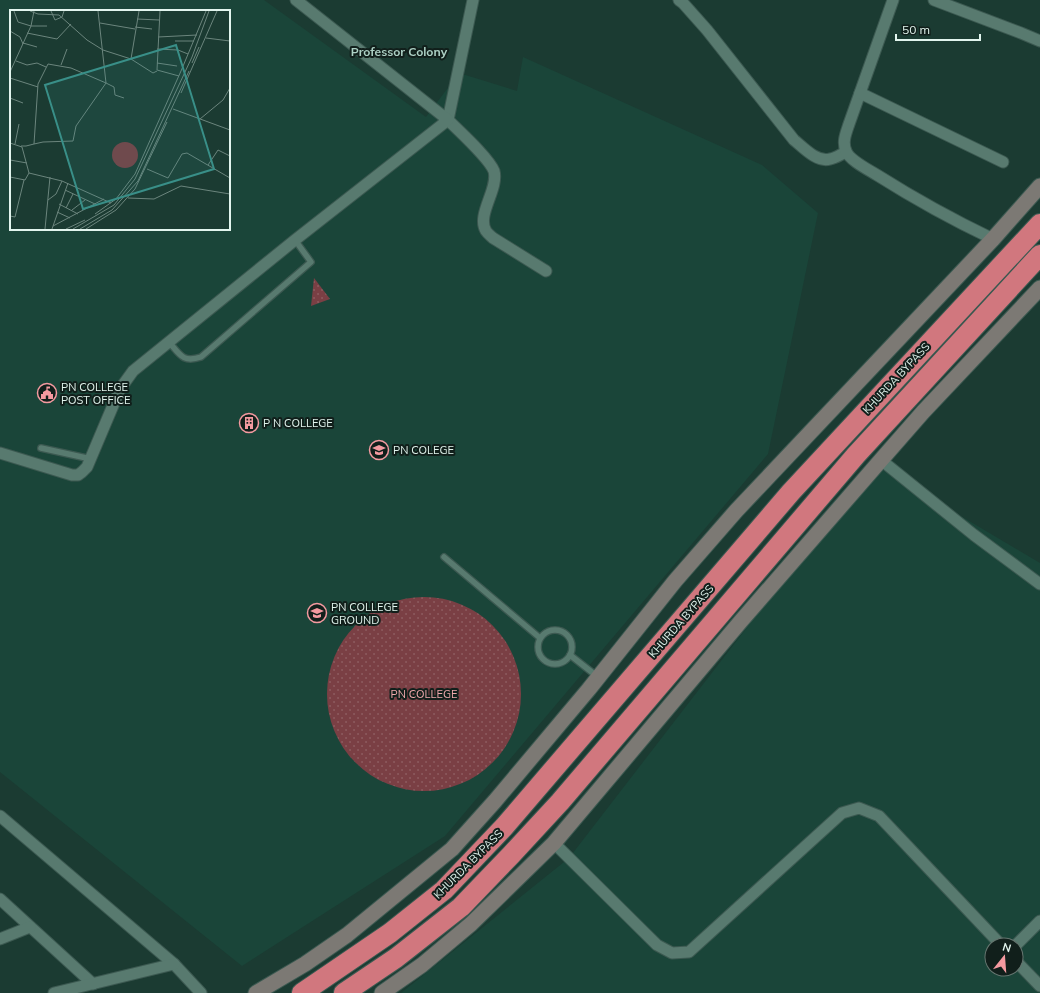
<svg xmlns="http://www.w3.org/2000/svg" width="1040" height="993" font-family="Mulish,sans-serif">
<defs>
<pattern id="green-dots" width="8" height="8" patternUnits="userSpaceOnUse"><rect width="8" height="8" fill="#7a3f44"/><path d="M2 2h.1M6 6h.1" fill="none" stroke="#8d5b5f" stroke-width="1.8" stroke-linecap="round"/></pattern>
</defs>
<rect width="100%" height="100%" fill="#1b3b32"/>
<g fill="#1a4539" fill-rule="evenodd">
<path d="M 0,0 L 264,0 L 426,117 L 459,73 L 517,91 L 523,57 L 762,165 L 818,213 L 768,454 L 445,836 L 242,966 L 0,772 ZM 11,11 L 229,11 L 229,229 L 11,229 Z"/>
<path d="M 873,464 L 1040,563 L 1040,993 L 401,993 L 569,858 ZM 992,945 L 1016,945 L 1016,969 L 992,969 Z"/>
</g>
<g fill="url(#green-dots)">
<path d="M 314,278 L 330,299 L 311,306 Z"/>
<circle cx="424" cy="694" r="97"/>
</g>
<g fill="none" stroke-linecap="round" stroke-linejoin="round">
<defs>
<g id="lane">
<path d="M 169,342 C 180,355 183,363 201,357 L 311,262 L 295,240"/>
<path d="M 41,448 L 91,459"/>
<path d="M 444,557 L 540,638"/>
<circle cx="555" cy="647" r="17"/>
<path d="M 570,655 L 598,677"/>
</g>
<g id="street">
<path d="M 473,0 L 448,120 C 459,131 489,158 494,171 C 499,189 476,215 486,231 C 488,234 491,236 493,238 L 546,271"/>
<path d="M 679,0 L 683,3 L 707,30 L 794,140 C 803,147 817,163 830,159 C 836,158 841,154 846,152"/>
<path d="M 893,0 L 849,124 C 846,133 842,142 846,151 C 849,160 869,170 877,175 C 915,199 953,220 993,239"/>
<path d="M 934,0 L 1021,33 L 1040,41"/>
<path d="M 860,93 L 1003,162"/>
<path d="M 0,453 L 72,475 L 78,475 L 82,472 L 87,467 L 120,389 L 133,371 L 295,240 L 448,120 L 296,0"/>
<path d="M 881,460 L 974,535 L 1040,584"/>
<path d="M 0,816 L 174,964 L 201,993"/>
<path d="M 554,843 L 657,945 L 672,953 L 689,952 L 842,813 L 859,808 L 879,816 L 1001,945"/>
<path d="M 0,899 L 93,984"/>
<path d="M 0,939 L 30,927"/>
<path d="M 1016,945 L 1040,921"/>
<path d="M 1016,961 L 1040,986"/>
<path d="M 54,993 L 174,964"/>
</g>
<g id="secondary">
<path d="M 256,993 L 305,964 L 347,935 L 452,849 L 495,801 L 589,689 L 675,581 L 736,511 L 993,239 L 1040,186"/>
<path d="M 382,993 L 422,965 L 471,924 L 554,843 L 741,621 L 881,460 L 923,412 L 1040,288"/>
</g>
<g id="highway">
<path d="M 302,993 L 390,933 L 444,890 L 504,827 L 791,492 L 1040,224"/>
<path d="M 344,993 L 396,958 L 461,907 L 511,855 L 560,802 L 856,455 L 1040,255"/>
</g>
</defs>
<use href="#lane" stroke="#3c5951" stroke-width="8"/>
<use href="#street" stroke="#3c5951" stroke-width="13"/>
<use href="#secondary" stroke="#3c5951" stroke-width="17"/>
<use href="#highway" stroke="#3c5951" stroke-width="22"/>
<use href="#lane" stroke="#587a6f" stroke-width="5.5"/>
<use href="#street" stroke="#587a6f" stroke-width="11"/>
<use href="#secondary" stroke="#7c7974" stroke-width="15"/>
<use href="#highway" stroke="#d1777e" stroke-width="20"/>
</g>
<defs>
<symbol id="civic-ring" viewBox="-11 -11 22 22"><circle r="9.5" fill="#111f1b" stroke="#f49aa0" stroke-width="1.5"/><path d="M-.6-6.5H3V-4.5H.6V-3L4-1V1h2V6H-6V1h2V-1L-.6-3ZM-1.2 2.5V6h2.4V2.5Z" fill="#f49aa0"/></symbol>
<symbol id="building-ring" viewBox="-11 -11 22 22"><circle r="9.5" fill="#111f1b" stroke="#f49aa0" stroke-width="1.5"/><path d="M-4-6H4V6H1V3H-1V6H-4ZM-2.5-4.3h1.7v1.8h-1.7ZM.8-4.3h1.7v1.8H.8ZM-2.5-1h1.7V.8h-1.7ZM.8-1h1.7V.8H.8Z" fill="#f49aa0"/></symbol>
<symbol id="university-ring" viewBox="-11 -11 22 22"><circle r="9.5" fill="#111f1b" stroke="#f49aa0" stroke-width="1.5"/><path d="M0-5L7-2L0 1L-7-2ZM-4 1L0 2.5L4 1V4Q0 6-4 4Z" fill="#f49aa0"/></symbol>
</defs>
<g fill-rule="evenodd">
<use href="#civic-ring" x="36" y="382" width="22" height="22"/>
<use href="#building-ring" x="238" y="412" width="22" height="22"/>
<use href="#university-ring" x="368" y="439" width="22" height="22"/>
<use href="#university-ring" x="306" y="602" width="22" height="22"/>
</g>
<g text-anchor="middle" dominant-baseline="central" stroke-width="4" stroke-linejoin="round" paint-order="stroke">
<g font-size="11" fill="#e2f5ee" stroke="#111f1b">
<text transform="translate(896 378) rotate(-47)">KHURDA BYPASS</text>
<text transform="translate(681 621) rotate(-49)">KHURDA BYPASS</text>
<text transform="translate(468 864) rotate(-45)">KHURDA BYPASS</text>
</g>
<g font-size="11" fill="#e2f5ee" stroke="#111f1b" text-anchor="start">
<text x="61" y="387">PN COLLEGE<tspan x="61" dy="13">POST OFFICE</tspan></text>
<text x="263" y="423">P N COLLEGE</text>
<text x="393" y="450">PN COLEGE</text>
<text x="331" y="607">PN COLLEGE<tspan x="331" dy="13">GROUND</tspan></text>
</g>
<g font-size="11" fill="#f1aaad" stroke="#111f1b">
<text x="424" y="694">PN COLLEGE</text>
</g>
<g font-size="12" font-weight="bold" fill="#add1c5" stroke="#111f1b">
<text x="399" y="51">Professor Colony</text>
</g>
</g>
<g transform="translate(10 10)">
<rect width="220" height="220" fill="#1b3b32"/>
<path d="M102 145a13 13 0 1 1 26 0a13 13 0 1 1-26 0Z" fill="#7a3f44"/>
<path fill="none" stroke="#6b857d" stroke-width="1" d="M 20,1 L 28,4 L 49,5 L 77,30 L 93,40 L 121,49 L 143,63 L 147,61M 24,1 L 21,16 L 37,16M 41,1 L 45,10 L 52,7 L 54,1M 88,1 L 96,73 L 104,77 L 105,85 L 114,88M 150,1 L 147,60 L 169,66M 127,9 L 149,10M 90,13 L 125,19M 125,17 L 142,19M 0,21 L 10,27 L 13,34M 17,23 L 47,29 L 61,14M 148,27 L 187,25M 196,28 L 220,31M 165,31 L 184,31M 13,33 L 27,37M 147,39 L 168,40 L 178,44M 121,49 L 129,1M 6,51 L 17,55 L 27,53 L 36,57M 147,53 L 167,56M 182,53 L 189,37M 51,55 L 57,39M 0,62 L 21,16 L 8,12 L 4,1M 0,68 L 28,77M 171,83 L 207,1M 0,88 L 13,93M 163,99 L 220,120M 190,109 L 213,90 L 220,78M 0,133 L 12,137 L 19,163 L 52,171 L 101,193M 5,134 L 9,114M 11,136 L 16,136 L 24,134 L 33,132 L 63,131 L 66,116 L 96,73 L 61,58 L 38,54 L 28,74 L 24,134M 0,150 L 17,153M 198,155 L 208,140 L 220,146M 137,159 L 158,168 L 172,144 L 177,143 L 220,168M 0,167 L 15,170 L 19,163M 55,180 L 85,194M 118,188 L 144,189 L 171,176 L 220,184M 38,190 L 46,184 L 52,171M 49,194 L 68,204M 56,198 L 63,184M 62,200 L 75,190M 47,202 L 60,208M 85,204 L 106,189 L 125,164 L 171,61 L 196,1M 0,206 L 5,207 L 14,170M 43,216 L 94,189M 35,219 L 40,167M 42,219 L 58,173M 56,219 L 75,210M 63,219 L 104,195 L 125,169 L 182,47 L 199,1M 70,219 L 102,200 L 128,171 L 179,61M 76,219 L 106,200 L 125,179 L 157,112"/>
<path fill="#398f88" fill-opacity="0.15" stroke="#398f88" stroke-width="2" d="M 166,35 L 204,159 L 73,199 L 35,75 Z"/>
<rect width="220" height="220" fill="none" stroke="#e2f5ee" stroke-width="2"/>
</g>
<g transform="translate(1004 957) rotate(17)"><circle r="19" fill="#111f1b" stroke="#65756f"/>
<path d="M0-3L7 15L0 10L-7 15Z" fill="#f49aa0"/>
<text y="-6" font-size="11" font-weight="bold" text-anchor="middle" fill="#e2f5ee">N</text>
</g>
<path d="M896 34v6h84v-6" fill="none" stroke="#e2f5ee" stroke-width="2"/>
<text x="902" y="34" font-size="12" fill="#e2f5ee" stroke="#111f1b" stroke-width="3" paint-order="stroke">50 m</text>
</svg>
